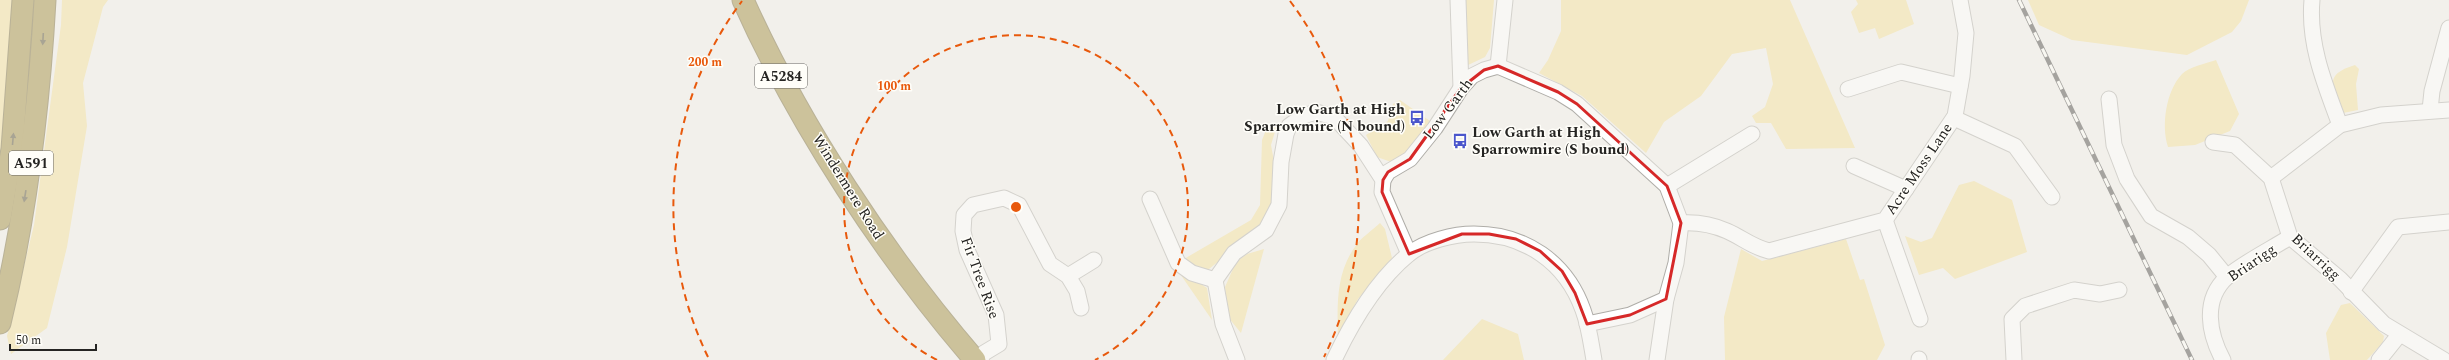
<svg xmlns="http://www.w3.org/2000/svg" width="2449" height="360" font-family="Spectral,serif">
<rect width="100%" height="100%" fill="#f2f0eb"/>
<g fill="#f3df99">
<path d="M 0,0 L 14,0 L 10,86 L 0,165 Z"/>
<path d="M 62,0 L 108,0 L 103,7 L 83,83 L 87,126 L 67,247 L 47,328 L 11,354 L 7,336 L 34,225 L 61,25 Z"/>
<path d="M 1464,0 L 1494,0 L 1490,48 L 1485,57 L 1466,66 Z"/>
<path d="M 1561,0 L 1790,0 L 1855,148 L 1786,149 L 1771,123 L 1756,123 L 1752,116 L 1765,107 L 1773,84 L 1766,48 L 1732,54 L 1701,96 L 1664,122 L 1646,153 L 1582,96 L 1539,73 L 1548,60 L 1561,31 Z"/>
<path d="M 1856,0 L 1906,0 L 1914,24 L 1879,39 L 1875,28 L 1859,33 L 1851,12 L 1858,4 Z"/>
<path d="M 2028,0 L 2249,0 L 2241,21 L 2232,32 L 2187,55 L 2072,40 L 2039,25 Z"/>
<path d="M 2216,60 L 2239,114 L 2230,131 L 2195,145 L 2168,147 C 2161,125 2166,91 2182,74 C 2189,67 2207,63 2216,60 Z"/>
<path d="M 2355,65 L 2359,69 L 2356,84 L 2358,110 L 2343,113 C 2333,87 2322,75 2355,65 Z"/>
<path d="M 1400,100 L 1430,121 L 1408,153 L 1394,163 L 1377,157 L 1366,135 L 1388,121 L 1393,104 Z"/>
<path d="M 1277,125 L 1271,145 L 1275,167 L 1272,208 L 1261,227 L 1209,269 L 1201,270 L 1184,259 L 1251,220 L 1260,205 L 1262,140 L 1266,130 Z"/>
<path d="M 1974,181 L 2012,200 L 2027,252 L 1955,279 L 1943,268 L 1919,275 L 1905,236 L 1921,242 L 1932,238 L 1959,185 Z"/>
<path d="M 1380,223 L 1385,229 L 1392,258 L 1358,299 L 1338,336 C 1337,304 1336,271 1357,244 C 1363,236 1373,230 1380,223 Z"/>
<path d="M 1846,239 L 1860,280 L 1864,279 L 1885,345 L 1877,360 L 1725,360 L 1724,317 L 1741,249 L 1762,261 Z"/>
<path d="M 1264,249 L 1241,333 L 1228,317 L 1225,287 L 1236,262 L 1247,254 Z"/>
<path d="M 1176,268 L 1207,288 L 1212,320 Z"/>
<path d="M 2350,303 L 2384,336 L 2383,342 L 2367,360 L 2330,360 L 2326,333 L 2341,305 Z"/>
<path d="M 1482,319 L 1518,334 L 1524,360 L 1443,360 Z"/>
</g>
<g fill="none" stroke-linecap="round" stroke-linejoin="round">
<defs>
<g id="minor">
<path d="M 1458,0 L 1461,88"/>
<path d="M 2312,0 C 2308,44 2325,85 2340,125"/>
<path d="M 1498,66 L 1505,0"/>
<path d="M 1848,89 L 1901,72 L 1960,86"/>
<path d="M 2109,99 L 2114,145 L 2127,179 L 2151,216 L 2188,237 L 2209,255 L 2227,277"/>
<path d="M 2430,110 L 2432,91 L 2449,28"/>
<path d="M 1954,118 L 2015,146 L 2052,197"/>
<path d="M 2213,142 L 2235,145 L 2271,178 L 2290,237 L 2340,279 L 2384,324 L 2444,360"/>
<path d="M 1854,166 L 1906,189"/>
<path d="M 2271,178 L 2340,125 L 2381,115 L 2449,110"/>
<path d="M 1383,180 L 1388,172 L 1410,159 L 1435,128 L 1461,88 L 1472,76 L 1484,70 L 1498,66 L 1558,92 L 1577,104 L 1667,186 L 1681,223 L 1676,263 L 1666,299 L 1657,360"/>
<path d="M 1667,186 L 1752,134"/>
<path d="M 1150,199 L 1178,263 L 1192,273 L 1215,280"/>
<path d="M 1885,220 L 1920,319"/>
<path d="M 1681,223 C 1697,222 1711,224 1727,231 C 1743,238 1750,246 1769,251 L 1885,220 L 1955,116 L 1962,76 L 1966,33 L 1960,0"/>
<path d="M 1068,276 L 1094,260"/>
<path d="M 2351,292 L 2398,227 L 2449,222"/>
<path d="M 1587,324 L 1630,315 L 1666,299"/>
<path d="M 1919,359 L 1919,360"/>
<path d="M 980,360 L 984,353 L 999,344 L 996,315 L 967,250 L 963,231 L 964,215 L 973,205 L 1004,198 L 1019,205 L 1050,264 L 1068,276 L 1077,291 L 1081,308"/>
<path d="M 1237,360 L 1223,324 L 1215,280 L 1234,253 L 1266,230 L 1279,205 L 1281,162 L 1286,134 L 1289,126 L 1303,116 L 1316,112 L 1334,117 L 1361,146 L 1383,180 L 1382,192 L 1409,254"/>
<path d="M 1334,360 C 1352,322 1376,281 1409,254 C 1425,241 1454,234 1474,234 C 1525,234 1566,262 1583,310 C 1589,326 1591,343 1594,360"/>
<path d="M 2014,360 L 2012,319 L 2025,306 L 2074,290 L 2100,294 L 2119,290"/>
<path d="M 2223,360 C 2209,334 2202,300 2227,277 C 2241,264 2273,248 2290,237"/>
<path d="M 2379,360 L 2399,335"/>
</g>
<g id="highway">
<path d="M 743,0 C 799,125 885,256 975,360"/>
<path d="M 0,219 L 12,149 L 23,0"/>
<path d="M 0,323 C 26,217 39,109 45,0"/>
</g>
</defs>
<use href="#minor" stroke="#afada8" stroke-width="17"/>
<use href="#highway" stroke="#746632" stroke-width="23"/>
<use href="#minor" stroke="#fff" stroke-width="15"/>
<use href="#highway" stroke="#9e893a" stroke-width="21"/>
<defs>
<path id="rail" d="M 2019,0 L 2192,360"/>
</defs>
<use href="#rail" stroke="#484644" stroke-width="4.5"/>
<use href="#rail" stroke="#fffef9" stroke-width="3" stroke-dasharray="9" stroke-linecap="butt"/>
</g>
<defs><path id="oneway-solid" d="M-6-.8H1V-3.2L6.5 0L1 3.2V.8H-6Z"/></defs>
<g fill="#4f472a">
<use href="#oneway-solid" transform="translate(43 39) rotate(93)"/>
<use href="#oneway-solid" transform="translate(13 139) rotate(-85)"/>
<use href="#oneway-solid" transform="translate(25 196) rotate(99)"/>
</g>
<path d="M0 0H2449V360H0ZM 1498,66 L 1558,92 L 1577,104 L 1667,186 L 1681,223 L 1666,299 L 1630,315 L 1587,324 L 1575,293 L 1562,271 L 1540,251 L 1516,239 L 1489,234 L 1462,234 L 1409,254 L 1382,192 L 1383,180 L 1388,172 L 1410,159 L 1461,88 L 1484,70 Z" fill="#f2f0eb" fill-opacity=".55" fill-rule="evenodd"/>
<path fill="none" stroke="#d62828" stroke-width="3" stroke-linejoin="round" d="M 1498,66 L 1558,92 L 1577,104 L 1667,186 L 1681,223 L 1666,299 L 1630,315 L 1587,324 L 1575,293 L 1562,271 L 1540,251 L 1516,239 L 1489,234 L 1462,234 L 1409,254 L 1382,192 L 1383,180 L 1388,172 L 1410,159 L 1461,88 L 1484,70 Z"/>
<g fill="none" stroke="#e8590c" stroke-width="2" stroke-dasharray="7 5">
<path d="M937 360A172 172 0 1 1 1095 360"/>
<path d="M708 357A343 343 0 0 1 742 1M1290 1A343 343 0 0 1 1324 357"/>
</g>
<defs>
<symbol id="bus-bare" viewBox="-9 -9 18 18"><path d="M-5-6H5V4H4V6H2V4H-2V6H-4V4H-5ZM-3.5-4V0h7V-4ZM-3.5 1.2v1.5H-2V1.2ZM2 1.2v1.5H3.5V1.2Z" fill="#4b56cc" stroke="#fffef9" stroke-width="2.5" paint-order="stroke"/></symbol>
</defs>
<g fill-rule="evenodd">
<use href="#bus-bare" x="1406" y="107" width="22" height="22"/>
<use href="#bus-bare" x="1449" y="130" width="22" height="22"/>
</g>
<g text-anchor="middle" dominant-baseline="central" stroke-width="3" stroke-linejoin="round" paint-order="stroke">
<g fill="#fffef9" stroke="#666562" stroke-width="1">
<rect x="755" y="64" width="52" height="24" rx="3"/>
<rect x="9" y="151" width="44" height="24" rx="3"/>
</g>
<g font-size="14" font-weight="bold" fill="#252422">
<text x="781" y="76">A5284</text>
<text x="31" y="163">A591</text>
</g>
<g font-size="15" font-weight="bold" fill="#252422" stroke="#fffef9" text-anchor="end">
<text x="1405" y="109">Low Garth at High<tspan x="1405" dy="17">Sparrowmire (N bound)</tspan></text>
<text x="1472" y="132" text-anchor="start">Low Garth at High<tspan x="1472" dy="17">Sparrowmire (S bound)</tspan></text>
</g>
<g font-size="15" fill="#252422" stroke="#fffef9">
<text transform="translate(1448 109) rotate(-53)">Low Garth</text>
<text transform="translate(1919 169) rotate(-56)">Acre Moss Lane</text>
<text transform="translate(848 187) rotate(58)">Windermere Road</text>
<text transform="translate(2316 257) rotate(43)">Briarrigg</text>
<text transform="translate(2252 263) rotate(-34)">Briarigg</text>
<text transform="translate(980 278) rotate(70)">Fir Tree Rise</text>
</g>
</g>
<circle cx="1016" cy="207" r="6" fill="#e8590c" stroke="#fffef9" stroke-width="2"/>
<g font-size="12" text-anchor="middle" font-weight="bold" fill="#e8590c" stroke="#fffef9" stroke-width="3" stroke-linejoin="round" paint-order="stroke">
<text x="705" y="66">200 m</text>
<text x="894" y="90">100 m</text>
</g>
<path d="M10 344v6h86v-6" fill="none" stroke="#252422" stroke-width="2"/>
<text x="16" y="344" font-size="12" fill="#252422" stroke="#fffef9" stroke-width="3" paint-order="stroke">50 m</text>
</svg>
